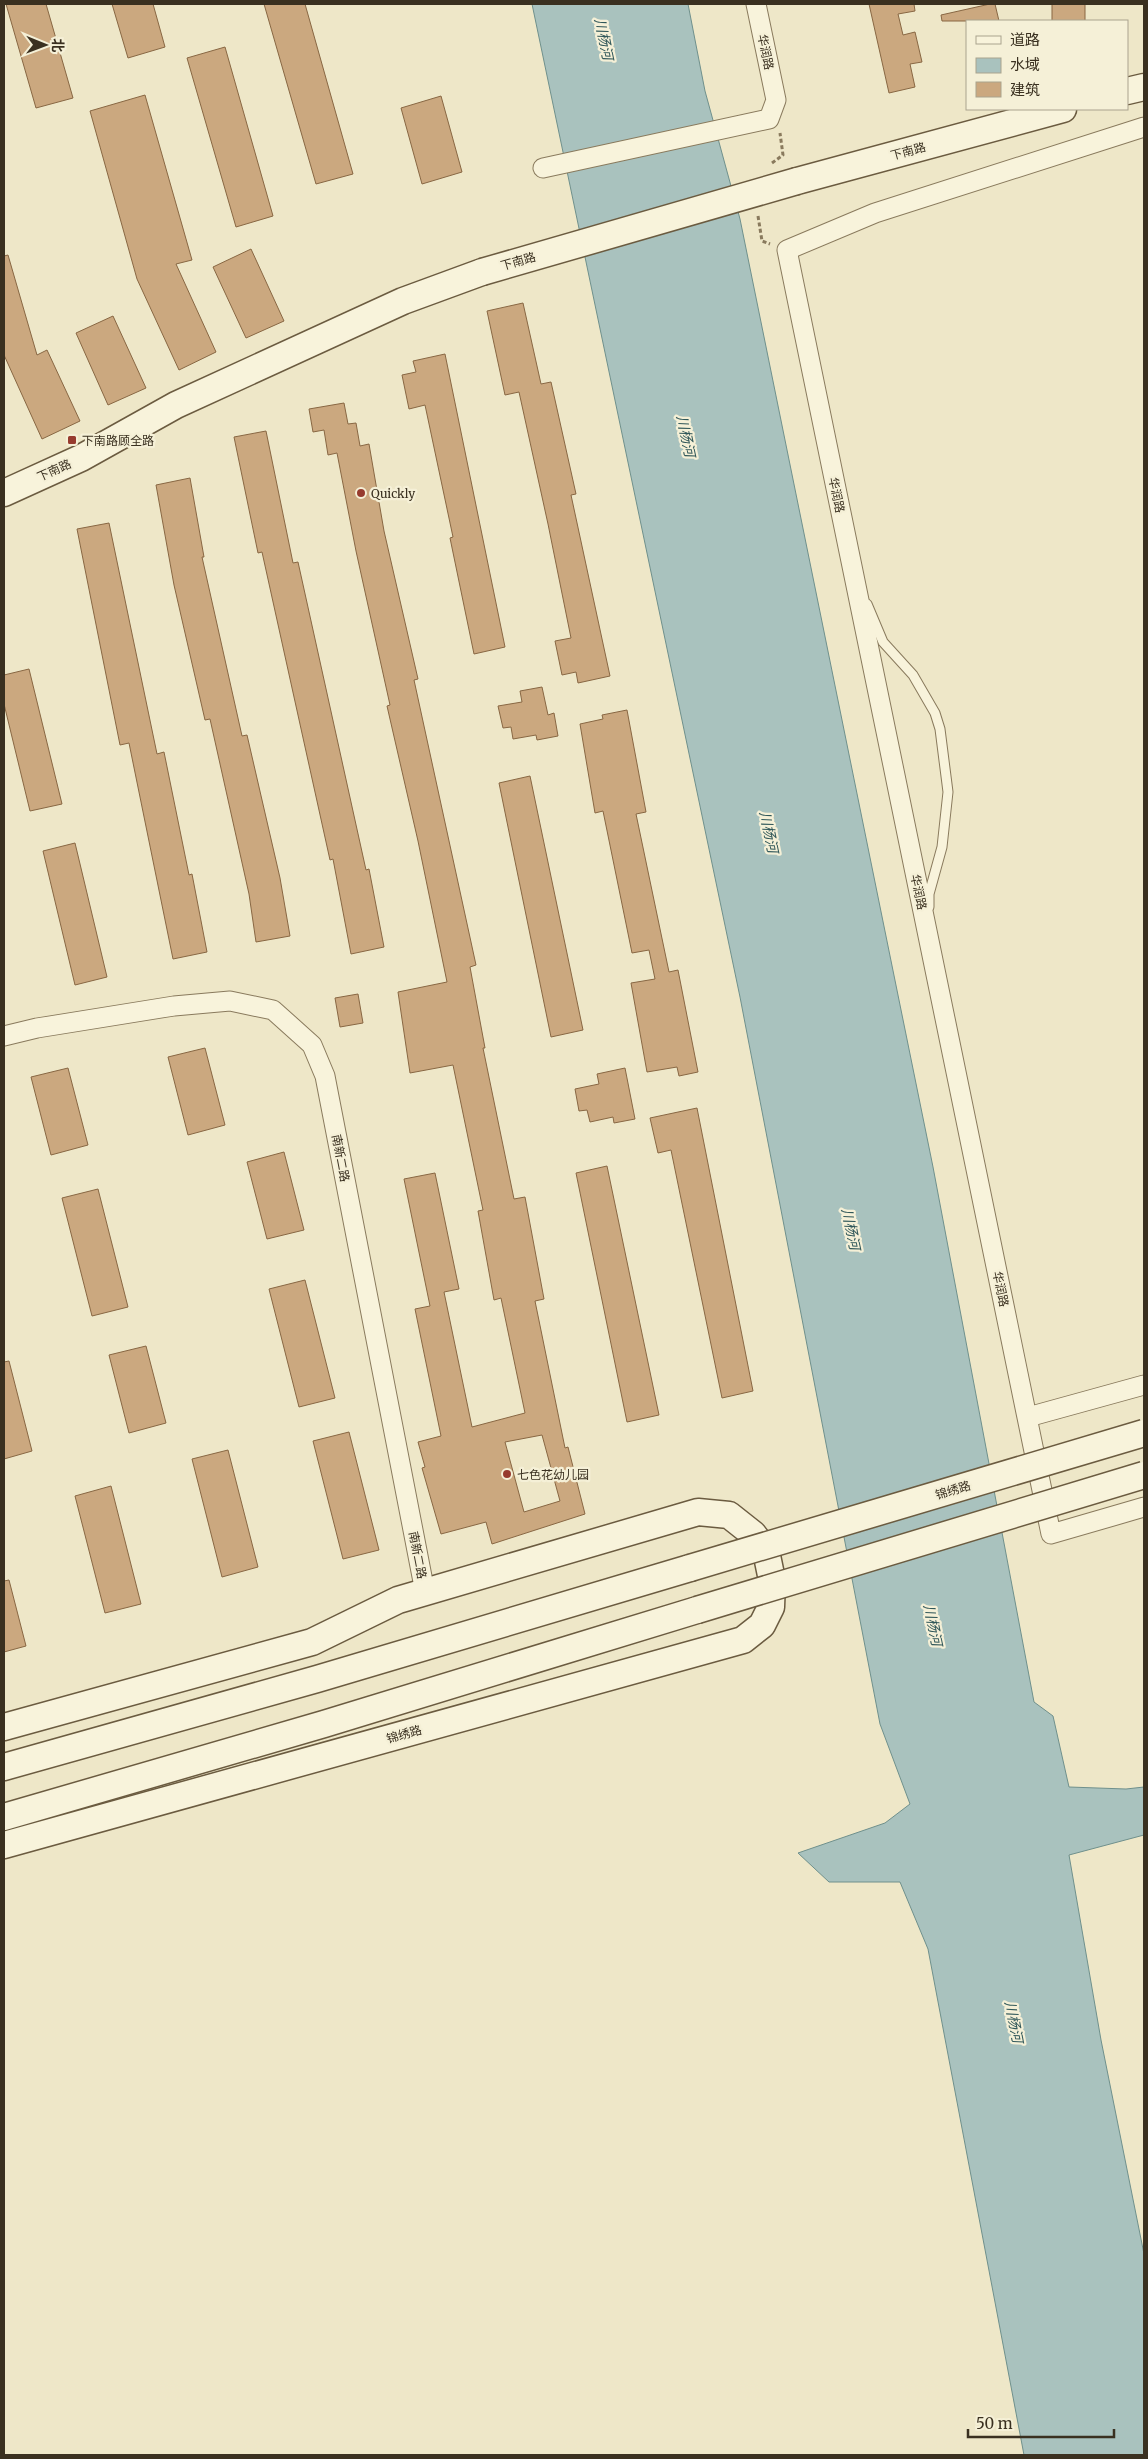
<svg xmlns="http://www.w3.org/2000/svg" width="1148" height="2459" font-family="Merriweather,'Noto Sans SC',serif">
<rect width="100%" height="100%" fill="#eee7c8"/>
<path fill="#a9c2be" stroke="#6f908c" d="M 532,4 L 688,4 L 705,91 L 740,219 L 933,1167 L 1034,1702 L 1053,1716 L 1069,1787 L 1126,1789 L 1144,1787 L 1144,1835 L 1069,1855 L 1101,2040 L 1144,2254 L 1144,2455 L 1024,2455 L 928,1949 L 900,1882 L 829,1882 L 798,1853 L 885,1823 L 910,1804 L 880,1724 L 740,997 Z"/>
<g fill="#cba87f" stroke="#886743" fill-rule="evenodd">
<path d="M 6,4 L 46,4 L 73,98 L 36,108 Z"/>
<path d="M 112,4 L 153,4 L 165,47 L 128,58 Z"/>
<path d="M 264,4 L 305,4 L 353,174 L 316,184 Z"/>
<path d="M 869,4 L 914,4 L 915,11 L 898,14 L 903,35 L 915,32 L 922,62 L 910,64 L 915,87 L 889,93 Z"/>
<path d="M 990,4 L 995,4 L 999,21 L 942,21 L 941,15 Z"/>
<rect x="1052" y="4" width="33" height="17"/>
<path d="M 225,47 L 273,216 L 236,227 L 187,58 Z"/>
<path d="M 145,95 L 192,260 L 176,264 L 216,352 L 179,370 L 137,279 L 90,111 Z"/>
<path d="M 441,96 L 462,172 L 422,184 L 401,108 Z"/>
<path d="M 251,249 L 284,321 L 246,338 L 213,267 Z"/>
<path d="M 8,255 L 37,355 L 47,350 L 80,421 L 42,439 L 4,355 L 4,256 Z"/>
<path d="M 523,303 L 541,384 L 551,382 L 576,494 L 571,495 L 610,676 L 578,683 L 576,672 L 562,675 L 555,641 L 571,638 L 548,524 L 519,392 L 505,395 L 487,311 Z"/>
<path d="M 113,316 L 146,388 L 108,405 L 76,333 Z"/>
<path d="M 445,354 L 505,647 L 474,654 L 450,538 L 453,537 L 425,405 L 409,409 L 402,375 L 416,372 L 413,361 Z"/>
<path d="M 344,403 L 348,424 L 356,423 L 360,446 L 369,444 L 384,531 L 418,679 L 414,680 L 476,965 L 470,967 L 485,1048 L 483,1048 L 514,1199 L 525,1197 L 544,1299 L 535,1301 L 565,1448 L 568,1447 L 585,1514 L 492,1544 L 486,1522 L 441,1534 L 422,1468 L 425,1467 L 418,1442 L 441,1436 L 415,1309 L 430,1306 L 404,1179 L 435,1173 L 459,1289 L 444,1292 L 472,1427 L 525,1413 L 501,1298 L 494,1300 L 478,1211 L 483,1210 L 453,1065 L 410,1073 L 398,992 L 447,982 L 418,841 L 387,706 L 390,705 L 356,551 L 337,453 L 328,455 L 324,430 L 313,432 L 309,409 ZM 542,1435 L 560,1501 L 524,1512 L 505,1442 Z"/>
<path d="M 266,431 L 293,563 L 298,562 L 366,870 L 369,869 L 384,947 L 351,954 L 333,859 L 330,860 L 262,552 L 258,553 L 234,437 Z"/>
<path d="M 190,478 L 204,557 L 202,557 L 242,736 L 247,735 L 280,878 L 290,936 L 256,942 L 249,894 L 210,719 L 205,720 L 174,585 L 156,485 Z"/>
<path d="M 109,523 L 157,754 L 164,752 L 189,875 L 192,874 L 207,952 L 173,959 L 129,743 L 120,745 L 77,529 Z"/>
<path d="M 29,669 L 62,804 L 30,811 L 4,704 L 4,675 Z"/>
<path d="M 542,687 L 548,715 L 554,713 L 558,736 L 537,740 L 536,735 L 513,739 L 511,727 L 503,728 L 498,706 L 522,702 L 520,691 Z"/>
<path d="M 627,710 L 646,812 L 636,814 L 669,972 L 678,970 L 698,1072 L 679,1076 L 677,1067 L 647,1072 L 631,983 L 655,979 L 649,950 L 632,953 L 603,811 L 595,813 L 580,724 L 603,719 L 602,715 Z"/>
<path d="M 530,776 L 583,1030 L 551,1037 L 499,783 Z"/>
<path d="M 75,843 L 107,977 L 75,985 L 43,851 Z"/>
<path d="M 358,994 L 363,1023 L 340,1027 L 335,998 Z"/>
<path d="M 205,1048 L 225,1125 L 188,1135 L 168,1057 Z"/>
<path d="M 68,1068 L 88,1145 L 51,1155 L 31,1077 Z"/>
<path d="M 625,1068 L 635,1119 L 614,1123 L 613,1117 L 590,1122 L 587,1110 L 579,1111 L 575,1089 L 599,1084 L 597,1074 Z"/>
<path d="M 697,1108 L 753,1391 L 722,1398 L 671,1150 L 658,1153 L 650,1118 Z"/>
<path d="M 284,1152 L 304,1230 L 267,1239 L 247,1162 Z"/>
<path d="M 607,1166 L 659,1415 L 627,1422 L 576,1173 Z"/>
<path d="M 98,1189 L 128,1307 L 92,1316 L 62,1198 Z"/>
<path d="M 305,1280 L 335,1398 L 299,1407 L 269,1289 Z"/>
<path d="M 146,1346 L 166,1423 L 129,1433 L 109,1355 Z"/>
<path d="M 9,1361 L 32,1451 L 4,1459 L 4,1362 Z"/>
<path d="M 349,1432 L 379,1550 L 343,1559 L 313,1441 Z"/>
<path d="M 228,1450 L 258,1567 L 222,1577 L 192,1459 Z"/>
<path d="M 111,1486 L 141,1604 L 105,1613 L 75,1496 Z"/>
<path d="M 9,1580 L 26,1646 L 4,1652 L 4,1581 Z"/>
</g>
<g fill="none" stroke-linecap="round" stroke-linejoin="round">
<defs>
<path id="lane" d="M 867,604 L 883,642 L 913,675 L 935,713 L 940,729 L 948,792 L 942,847 L 929,894 L 929,907"/>
<g id="street">
<path d="M 1144,127 L 875,213 L 787,250 L 1051,1534 L 1144,1507"/>
<path d="M 543,168 L 769,119 L 776,100 L 756,4"/>
<path d="M 4,1036 L 37,1028 L 174,1006 L 230,1001 L 273,1010 L 312,1045 L 325,1076 L 425,1592"/>
<path d="M 1028,1417 L 1144,1385"/>
</g>
<g id="secondary">
<path d="M 1127,91 L 1144,87"/>
<path d="M 797,181 L 1063,109"/>
<path d="M 4,493 L 81,458 L 176,405 L 403,301 L 482,272"/>
<path d="M 4,1727 L 312,1642 L 398,1600 L 698,1512 L 729,1515 L 753,1534 L 766,1551 L 772,1580 L 771,1607 L 762,1625 L 743,1640 L 4,1845"/>
<path d="M 4,1767 L 317,1679 L 690,1568"/>
<path d="M 4,1817 L 324,1724 L 697,1610"/>
</g>
</defs>
<use href="#lane" stroke="#897a5d" stroke-width="11"/>
<use href="#street" stroke="#897a5d" stroke-width="21"/>
<use href="#secondary" stroke="#6b5b40" stroke-width="29"/>
<g stroke="#897a5d" stroke-width="3" stroke-dasharray="4 2.5" stroke-linecap="butt">
<path d="M 772,163 L 783,155 L 780,133"/>
<path d="M 758,216 L 762,241 L 770,244"/>
</g>
<use href="#lane" stroke="#f8f3db" stroke-width="9"/>
<use href="#street" stroke="#f8f3db" stroke-width="19"/>
<use href="#secondary" stroke="#f8f3db" stroke-width="26"/>
<defs>
<g id="secondary-bridge">
<path d="M 482,272 L 797,181"/>
<path d="M 690,1568 L 1144,1433"/>
<path d="M 697,1610 L 1144,1475"/>
</g>
</defs>
<use href="#secondary-bridge" stroke="#6b5b40" stroke-width="29" stroke-linecap="butt"/>
<use href="#secondary-bridge" stroke="#f8f3db" stroke-width="26"/>
</g>
<g fill="#973b2e" stroke="#f5f0d7" stroke-width="2">
<rect x="67" y="435" width="10" height="10" rx="2.5"/>
<circle cx="361" cy="493" r="5"/>
<circle cx="507" cy="1474" r="5"/>
</g>
<g text-anchor="middle" dominant-baseline="central" stroke-width="4.5" stroke-linejoin="round" paint-order="stroke">
<g font-size="12" fill="#3a3020" stroke="#f5f0d7">
<text transform="translate(766 52) rotate(78)">华润路</text>
<text transform="translate(908 151) rotate(-15)">下南路</text>
<text transform="translate(518 261) rotate(-16)">下南路</text>
<text transform="translate(54 470) rotate(-24)">下南路</text>
<text transform="translate(837 495) rotate(78)">华润路</text>
<text transform="translate(919 892) rotate(78)">华润路</text>
<text transform="translate(341 1158) rotate(79)">南新二路</text>
<text transform="translate(1001 1289) rotate(78)">华润路</text>
<text transform="translate(953 1490) rotate(-17)">锦绣路</text>
<text transform="translate(418 1555) rotate(79)">南新二路</text>
<text transform="translate(404 1734) rotate(-16)">锦绣路</text>
</g>
<g font-size="12" fill="#3a3020" stroke="#f5f0d7" text-anchor="start">
<text x="82" y="440">下南路顾全路</text>
<text x="371" y="493">Quickly</text>
<text x="517" y="1474">七色花幼儿园</text>
</g>
<g font-size="14" font-style="italic" fill="#305759" stroke="#f5f0d7">
<text transform="translate(604 39) rotate(78)">川杨河</text>
<text transform="translate(686 436) rotate(78)">川杨河</text>
<text transform="translate(769 832) rotate(78)">川杨河</text>
<text transform="translate(851 1229) rotate(78)">川杨河</text>
<text transform="translate(933 1625) rotate(78)">川杨河</text>
<text transform="translate(1014 2022) rotate(79)">川杨河</text>
</g>
</g>
<rect width="1148" height="2459" fill="none" stroke="#3a3020" stroke-width="10"/>
<rect x="966" y="20" width="162" height="90" fill="#f5f0d7" stroke="#aaa38e"/>
<rect x="976" y="36" width="25" height="8" fill="#f8f3db" stroke="#aaa38e"/>
<text x="1010" y="45" font-size="15" fill="#3a3020">道路</text>
<rect x="976" y="58" width="25" height="15" fill="#a9c2be" stroke="#aaa38e"/>
<text x="1010" y="70" font-size="15" fill="#3a3020">水域</text>
<rect x="976" y="82" width="25" height="15" fill="#cba87f" stroke="#aaa38e"/>
<text x="1010" y="95" font-size="15" fill="#3a3020">建筑</text>
<g transform="translate(45 45) rotate(91)" stroke="#f5f0d7" stroke-width="4" paint-order="stroke">
<path d="M0-4L9 19L0 12L-9 19Z" fill="#3a3020"/>
<text y="-8" font-size="14" font-weight="bold" text-anchor="middle" fill="#3a3020">北</text>
</g>
<path d="M968 2429v8h146v-8" fill="none" stroke="#3a3020" stroke-width="2.5"/>
<text x="976" y="2429" font-size="15" fill="#3a3020" stroke="#f5f0d7" stroke-width="4" paint-order="stroke">50 m</text>
</svg>
